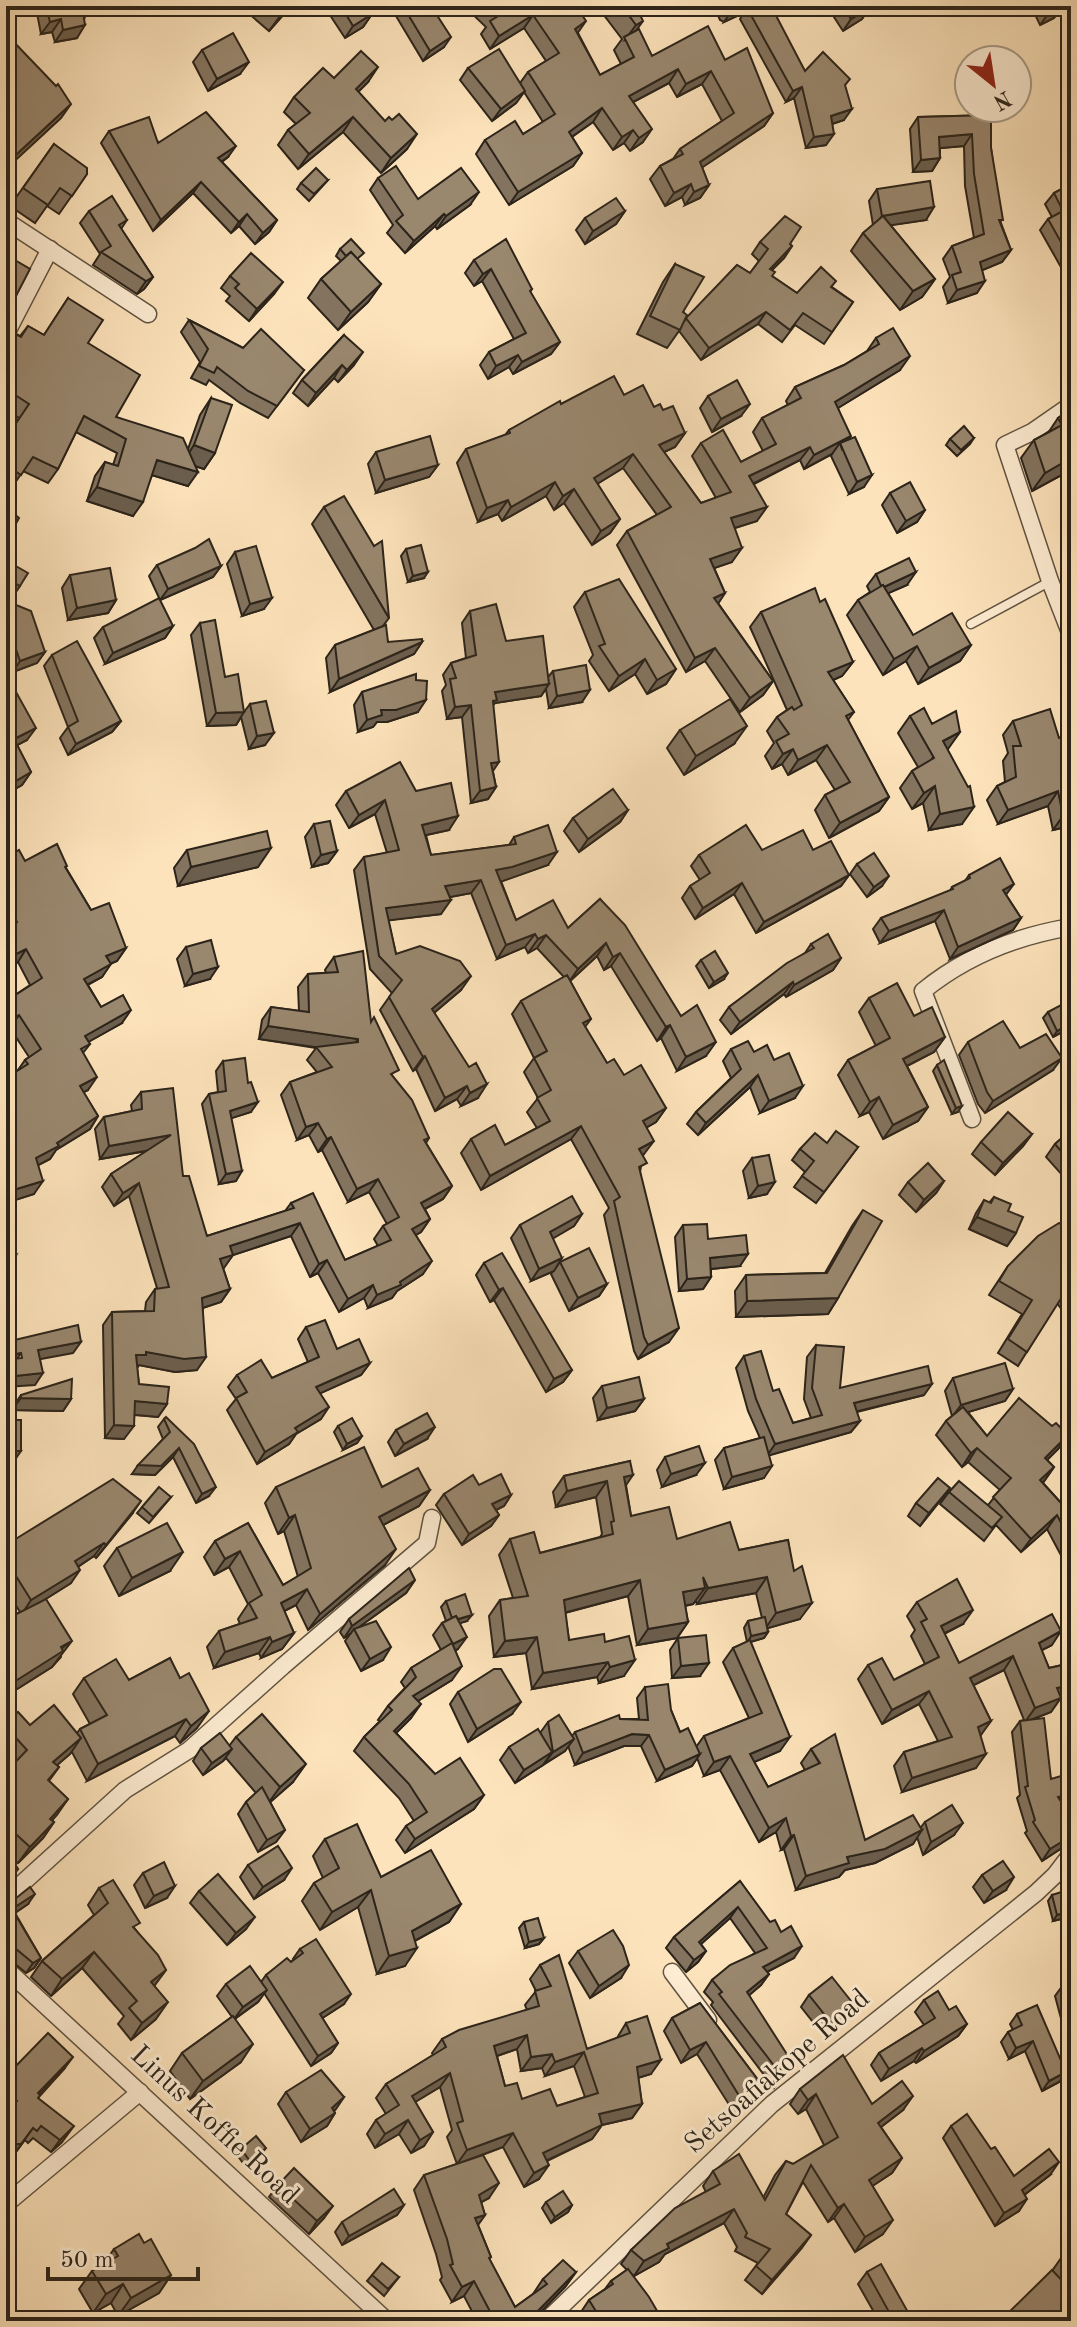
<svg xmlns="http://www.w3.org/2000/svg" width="1077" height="2327" font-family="'Old Standard TT',serif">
<rect width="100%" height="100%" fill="#fde3bb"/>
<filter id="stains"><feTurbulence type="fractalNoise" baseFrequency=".0025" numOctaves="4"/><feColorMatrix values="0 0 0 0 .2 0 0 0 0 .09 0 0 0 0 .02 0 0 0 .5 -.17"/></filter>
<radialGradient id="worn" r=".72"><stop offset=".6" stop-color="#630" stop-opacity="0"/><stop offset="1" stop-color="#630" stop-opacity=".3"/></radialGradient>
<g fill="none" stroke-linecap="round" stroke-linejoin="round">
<defs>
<path id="lane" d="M 971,624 L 1049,582"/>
<g id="street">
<path d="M 6,221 L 148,314"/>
<path d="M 6,334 L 50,249"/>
<path d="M 1071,405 L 1032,432 L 1005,445 L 1050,581 L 1071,635"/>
<path d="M 972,1119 L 923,991 C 966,956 1017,936 1071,927"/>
<path d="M 6,1898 L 125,1790 L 189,1750 L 283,1666 L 427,1543 L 432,1518"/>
<path d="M 6,1969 L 387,2321"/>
<path d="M 672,1972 L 708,2020"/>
<path d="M 6,2204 L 140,2092"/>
<path d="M 546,2321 L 772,2104 L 1036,1893 L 1055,1875 L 1071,1854"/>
</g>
</defs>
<use href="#lane" stroke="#605442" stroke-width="11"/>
<use href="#street" stroke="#605442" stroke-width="19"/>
<use href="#lane" stroke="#feedd3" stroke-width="8"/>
<use href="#street" stroke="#feedd3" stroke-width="16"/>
</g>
<g fill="#84745f" stroke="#2c241a" stroke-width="2" fill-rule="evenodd">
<path d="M 37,6 L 89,6 L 77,38 L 55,42 L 52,32 L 41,34 L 36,8 Z"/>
<path d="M 240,6 L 291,6 L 269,31 Z"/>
<path d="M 324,6 L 367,6 L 372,14 L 363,27 L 345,38 Z"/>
<path d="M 396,6 L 442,6 L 434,10 L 444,47 L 423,61 L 393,11 Z"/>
<path d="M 464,6 L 576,6 L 578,33 L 600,75 L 621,64 L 614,50 L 622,39 L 597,6 L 636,6 L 636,31 L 652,56 L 725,60 L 773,113 L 764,126 L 702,167 L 709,185 L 700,198 L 685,205 L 682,197 L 665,206 L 650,179 L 660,166 L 673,159 L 680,149 L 722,121 L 702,84 L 677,97 L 669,83 L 633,102 L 643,142 L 630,151 L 624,143 L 613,150 L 593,122 L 572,137 L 582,153 L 573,166 L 509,205 L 476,154 L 485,140 L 523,134 L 543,122 L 524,92 L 516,103 L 492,121 L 460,80 L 468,68 L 520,83 L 528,72 L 546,61 L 524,28 L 490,49 L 481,34 L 486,27 Z"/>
<path d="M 714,6 L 740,6 L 741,10 L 737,16 L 724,22 L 720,20 Z"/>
<path d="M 837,6 L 870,6 L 862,19 L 843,31 L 832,14 Z"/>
<path d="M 1031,6 L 1062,6 L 1054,18 L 1040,25 Z"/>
<path d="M 747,8 L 805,71 L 845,86 L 844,120 L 832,124 L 826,145 L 806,148 L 794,98 L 786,102 L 740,19 Z"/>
<path d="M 202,50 L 240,74 L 208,91 L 193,62 Z"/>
<path d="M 334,78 L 368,82 L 358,92 L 407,149 L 381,173 L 343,132 L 298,169 L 278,145 L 288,130 L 296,124 L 284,112 L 294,97 Z"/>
<path d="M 991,115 L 991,148 L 1001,223 L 1011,250 L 1002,262 L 982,270 L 977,293 L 948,303 L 943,287 L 950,277 L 943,259 L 952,246 L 974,238 L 965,186 L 964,146 L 940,148 L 940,158 L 932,171 L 913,172 L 910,129 L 918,117 Z"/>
<path d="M 109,131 L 228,157 L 222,162 L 277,220 L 269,232 L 255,244 L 239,226 L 231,233 L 193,193 L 153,231 L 101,143 Z"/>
<path d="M 54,144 L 87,174 L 59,214 L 47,206 L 35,223 L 10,206 Z"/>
<path d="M 378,178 L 418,199 L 470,205 L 437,229 L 435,226 L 405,253 L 387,233 L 393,225 L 370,190 Z"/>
<path d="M 328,180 L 309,201 L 297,189 L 301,183 Z"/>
<path d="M 1071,184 L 1071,285 L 1040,230 L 1048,219 L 1052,217 L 1045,204 L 1054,193 Z"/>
<path d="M 877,189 L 926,220 L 890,225 L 935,279 L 922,297 L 900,310 L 851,251 L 863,233 L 873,225 L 869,201 Z"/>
<path d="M 89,211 L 127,220 L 121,229 L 153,277 L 144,289 L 137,294 L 93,265 L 100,254 L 80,223 Z"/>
<path d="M 625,211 L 616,224 L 585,244 L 576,230 L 585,218 Z"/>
<path d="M 760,242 L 790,244 L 792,246 L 784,258 L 772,270 L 772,276 L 797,293 L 832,287 L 853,302 L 824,344 L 795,325 L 782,342 L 758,324 L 701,360 L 679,331 L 667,348 L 637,334 L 663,282 L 675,264 L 685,320 L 737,265 L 750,273 L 759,261 L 752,254 Z"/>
<path d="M 6,245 L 17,294 L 7,308 L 6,307 Z"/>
<path d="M 340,249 L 381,284 L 368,302 L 338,330 L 308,298 L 321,279 L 341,261 L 336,256 Z"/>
<path d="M 474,260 L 532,289 L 530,292 L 560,342 L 551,354 L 513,374 L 509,367 L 488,379 L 480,365 L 489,352 L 514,339 L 482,281 L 474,286 L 465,273 Z"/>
<path d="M 230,276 L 274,294 L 249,321 L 226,301 L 230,296 L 221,288 Z"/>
<path d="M 68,298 L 88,343 L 116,417 L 188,449 L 200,415 L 211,398 L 215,453 L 204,469 L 195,466 L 188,486 L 152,475 L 133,516 L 87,501 L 95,476 L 105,462 L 113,465 L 117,453 L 76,432 L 58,469 L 48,483 L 23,471 L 11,489 L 6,486 L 6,437 L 19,418 L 6,409 L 6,329 L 20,336 L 28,326 L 44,335 Z"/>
<path d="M 189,320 L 243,348 L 304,370 L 268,418 L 240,403 L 209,380 L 206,385 L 191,378 L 200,362 L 181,332 Z"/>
<path d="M 344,335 L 354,365 L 338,382 L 334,378 L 308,406 L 293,393 L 302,380 Z"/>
<path d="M 876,338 L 900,370 L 838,408 L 864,487 L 849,494 L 831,456 L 832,454 L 804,469 L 800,460 L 754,484 L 757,521 L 735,528 L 732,562 L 714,568 L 725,593 L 718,603 L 773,681 L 763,695 L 740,712 L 705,661 L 686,672 L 617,545 L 627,531 L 657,515 L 623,468 L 597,484 L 620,519 L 610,533 L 592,545 L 564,503 L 554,510 L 546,496 L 502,521 L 498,514 L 478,522 L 457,463 L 466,449 L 505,435 L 509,430 L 561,404 L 624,395 L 663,410 L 685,433 L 675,447 L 664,452 L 701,503 L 716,498 L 692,456 L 701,443 L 741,462 L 763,451 L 753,432 L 762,418 L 788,405 L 786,401 L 795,387 L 844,365 L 867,351 Z"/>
<path d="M 708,396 L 741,416 L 712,432 L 700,408 Z"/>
<path d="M 1071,409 L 1071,470 L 1032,491 L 1021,458 L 1034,440 L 1048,433 L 1058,418 Z"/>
<path d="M 974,438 L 970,444 L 957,456 L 946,445 L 950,439 Z"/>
<path d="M 376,452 L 438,465 L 429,477 L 376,493 L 368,464 Z"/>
<path d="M 890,493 L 925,510 L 917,522 L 897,533 L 882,505 Z"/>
<path d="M 324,507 L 389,618 L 383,626 L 388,642 L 422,642 L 414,654 L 330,692 L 326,658 L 335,645 L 374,630 L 312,524 Z"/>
<path d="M 406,549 L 424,578 L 408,582 L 401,556 Z"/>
<path d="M 235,552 L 264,609 L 242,616 L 227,564 Z"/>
<path d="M 157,565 L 221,566 L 213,577 L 160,600 L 149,576 Z"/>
<path d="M 1071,573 L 1071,588 L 1066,580 Z"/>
<path d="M 876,574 L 907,585 L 888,593 L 913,635 L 971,645 L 960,661 L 918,684 L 906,661 L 883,675 L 847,615 L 858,600 L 870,592 L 867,586 Z"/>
<path d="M 70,575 L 116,600 L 108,613 L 68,620 L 62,588 Z"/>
<path d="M 6,578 L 20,586 L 16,592 L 6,587 Z"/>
<path d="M 585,592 L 676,669 L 666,684 L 647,694 L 635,674 L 609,691 L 589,661 L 593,655 L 574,607 Z"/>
<path d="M 820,602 L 853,662 L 842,676 L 833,680 L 854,712 L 848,720 L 889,797 L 879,811 L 829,838 L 815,810 L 825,795 L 835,790 L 816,760 L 788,775 L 782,764 L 772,769 L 765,756 L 774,743 L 767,731 L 777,717 L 787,710 L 750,627 L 761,612 Z"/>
<path d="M 16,605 L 45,652 L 37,663 L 13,672 L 6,653 L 6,623 Z"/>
<path d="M 470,611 L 548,677 L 553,671 L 582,702 L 549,708 L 546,689 L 541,696 L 495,703 L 493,705 L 493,772 L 496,787 L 488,799 L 471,803 L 462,717 L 447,719 L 442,691 L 446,685 L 443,675 L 451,663 L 466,658 L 462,623 Z"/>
<path d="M 200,623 L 225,677 L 244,712 L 250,704 L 265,745 L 249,749 L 241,717 L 236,725 L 207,726 L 191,635 Z"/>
<path d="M 173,626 L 165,638 L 105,664 L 94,638 L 103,627 Z"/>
<path d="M 52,655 L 121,721 L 112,732 L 68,755 L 60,738 L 68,727 L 44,666 Z"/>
<path d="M 6,674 L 27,740 L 17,745 L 31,772 L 22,785 L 6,794 Z"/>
<path d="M 416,680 L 418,712 L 387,722 L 377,722 L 373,727 L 358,732 L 354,705 L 362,692 Z"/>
<path d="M 910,716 L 960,732 L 947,749 L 962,824 L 929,830 L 923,803 L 912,809 L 900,788 L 912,771 L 918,767 L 898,733 Z"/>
<path d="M 1013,721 L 1059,738 L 1071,733 L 1071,826 L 1053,830 L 1048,806 L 998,824 L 987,800 L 997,786 L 1005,782 L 1003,761 L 1008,753 L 1003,735 Z"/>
<path d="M 680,730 L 734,744 L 684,775 L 667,748 Z"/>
<path d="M 346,791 L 416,791 L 449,830 L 426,835 L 431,855 L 509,845 L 514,837 L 548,865 L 501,881 L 516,920 L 568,928 L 600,899 L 706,1056 L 677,1071 L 661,1038 L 657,1041 L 611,966 L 604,970 L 597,956 L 570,981 L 591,1019 L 585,1027 L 607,1063 L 624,1075 L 666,1108 L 656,1122 L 646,1128 L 644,1154 L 643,1155 L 640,1172 L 669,1342 L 638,1359 L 634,1351 L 604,1215 L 609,1208 L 571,1139 L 481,1190 L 461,1153 L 471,1139 L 505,1145 L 537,1128 L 527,1112 L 538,1098 L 524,1072 L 534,1058 L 512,1014 L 521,1001 L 564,977 L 537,948 L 528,953 L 525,947 L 497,959 L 471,893 L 449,897 L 441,914 L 388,920 L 396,954 L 461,990 L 434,1013 L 478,1098 L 461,1106 L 457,1099 L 435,1111 L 416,1069 L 413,1071 L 380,1010 L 392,993 L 370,969 L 354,870 L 364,857 L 387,853 L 375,814 L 349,828 L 336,805 Z"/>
<path d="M 628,810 L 620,822 L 579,852 L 564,831 L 573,818 Z"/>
<path d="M 314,824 L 337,851 L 328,863 L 312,867 L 305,837 Z"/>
<path d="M 187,850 L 258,867 L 178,886 L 174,868 Z"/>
<path d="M 762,850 L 813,850 L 849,875 L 841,886 L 756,933 L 734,894 L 695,919 L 682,898 L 690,886 L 700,880 L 691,866 L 699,855 Z"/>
<path d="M 6,858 L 66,868 L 91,910 L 126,948 L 117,961 L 110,964 L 102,977 L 88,985 L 101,1007 L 122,1023 L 88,1042 L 90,1044 L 83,1053 L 88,1090 L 83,1092 L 98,1116 L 90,1129 L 56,1150 L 50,1159 L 38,1165 L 34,1194 L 6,1203 L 6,1078 L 18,1070 L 25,1060 L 29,1057 L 10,1028 L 6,1030 L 6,1001 L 30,985 L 18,962 L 6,968 Z"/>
<path d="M 857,864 L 882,886 L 867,897 L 850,874 Z"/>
<path d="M 969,875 L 1006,895 L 1021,918 L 1013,930 L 950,959 L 935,921 L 880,943 L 873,929 L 881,918 L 950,891 L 952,887 L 965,881 Z"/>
<path d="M 811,944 L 841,958 L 833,970 L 786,997 L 784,994 L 731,1034 L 720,1020 L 729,1007 L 805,953 Z"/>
<path d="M 186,947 L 210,979 L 185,986 L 177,959 Z"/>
<path d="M 334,957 L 371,1022 L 393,1078 L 429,1138 L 426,1143 L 452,1186 L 443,1199 L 425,1209 L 430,1219 L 421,1232 L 416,1235 L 423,1274 L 397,1291 L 392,1298 L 368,1308 L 364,1298 L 339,1312 L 318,1273 L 310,1277 L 291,1236 L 233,1255 L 223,1268 L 230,1289 L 221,1302 L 203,1308 L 197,1370 L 175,1372 L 139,1365 L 137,1368 L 139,1384 L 167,1404 L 158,1417 L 134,1415 L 124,1439 L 105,1438 L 103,1325 L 112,1312 L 145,1311 L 146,1302 L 155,1289 L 157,1288 L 129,1196 L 114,1206 L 102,1187 L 111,1174 L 147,1151 L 100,1159 L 95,1129 L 104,1117 L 132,1111 L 131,1105 L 141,1092 L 183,1176 L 207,1236 L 285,1211 L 291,1203 L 345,1260 L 378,1246 L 374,1239 L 383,1226 L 387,1224 L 369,1192 L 348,1202 L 322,1150 L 318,1152 L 309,1135 L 297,1140 L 281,1095 L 290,1082 L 317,1072 L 307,1060 L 316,1048 L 259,1039 L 262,1020 L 271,1007 L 299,1011 L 298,987 L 308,974 L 326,973 L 325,970 Z"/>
<path d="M 701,960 L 724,979 L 709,988 L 696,966 Z"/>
<path d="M 869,998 L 914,1016 L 945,1037 L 934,1052 L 907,1066 L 928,1107 L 918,1121 L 883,1139 L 869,1112 L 860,1116 L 838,1075 L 848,1060 L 876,1046 L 859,1012 Z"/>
<path d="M 1048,1012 L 1071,1024 L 1066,1030 L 1053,1037 L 1043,1018 Z"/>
<path d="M 968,1042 L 1020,1048 L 1053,1070 L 985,1113 L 978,1104 L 959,1055 Z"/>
<path d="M 731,1049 L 754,1052 L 774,1060 L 795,1098 L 760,1113 L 750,1087 L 698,1135 L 687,1124 L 696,1112 L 731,1078 L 723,1061 Z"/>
<path d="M 223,1061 L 251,1112 L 231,1118 L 236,1181 L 219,1184 L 202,1104 L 209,1094 L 218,1092 L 216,1071 Z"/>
<path d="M 937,1065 L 958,1112 L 952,1114 L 933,1071 Z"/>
<path d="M 1071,1130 L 1071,1170 L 1063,1176 L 1046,1157 L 1055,1144 Z"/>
<path d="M 1032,1134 L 1023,1146 L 995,1175 L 972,1154 L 981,1142 Z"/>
<path d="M 827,1143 L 858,1147 L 816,1203 L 794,1187 L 805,1172 L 792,1160 L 800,1149 Z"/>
<path d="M 752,1158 L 767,1194 L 749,1198 L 743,1171 Z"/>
<path d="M 944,1181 L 936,1193 L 916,1212 L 899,1195 L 908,1182 Z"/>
<path d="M 994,1197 L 1008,1211 L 1016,1233 L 1007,1246 L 969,1229 L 976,1213 L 984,1200 L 989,1203 Z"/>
<path d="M 863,1210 L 838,1298 L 828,1314 L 736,1317 L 735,1291 L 746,1275 L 825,1273 L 852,1226 Z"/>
<path d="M 582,1214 L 574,1226 L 553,1238 L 554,1271 L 531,1281 L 511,1238 L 520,1225 Z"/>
<path d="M 683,1225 L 708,1239 L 740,1266 L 711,1269 L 711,1277 L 703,1289 L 679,1291 L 675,1237 Z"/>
<path d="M 1071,1225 L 1071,1307 L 1069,1305 L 1062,1310 L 1057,1303 L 1018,1366 L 998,1353 L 1022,1314 L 989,1295 L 1008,1266 L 1069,1228 Z"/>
<path d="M 560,1262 L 607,1284 L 599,1296 L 569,1311 L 551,1274 Z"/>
<path d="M 484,1263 L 572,1370 L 563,1382 L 546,1392 L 494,1300 L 490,1302 L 476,1275 Z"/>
<path d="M 306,1327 L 337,1349 L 370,1363 L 361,1375 L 320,1393 L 321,1419 L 296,1434 L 289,1444 L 257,1464 L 227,1410 L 236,1399 L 228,1387 L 237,1375 L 272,1378 L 308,1362 L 298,1339 Z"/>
<path d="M 816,1345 L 840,1388 L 924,1395 L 857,1412 L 851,1432 L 769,1455 L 764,1478 L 724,1489 L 715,1460 L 724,1448 L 760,1438 L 748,1411 L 736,1368 L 744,1356 L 773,1391 L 793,1423 L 811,1418 L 804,1399 L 807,1357 Z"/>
<path d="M 953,1378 L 1013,1389 L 1005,1401 L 968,1412 L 987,1436 L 1058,1449 L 1047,1460 L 1054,1467 L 1043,1483 L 1071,1514 L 1071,1574 L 1047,1529 L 1021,1552 L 996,1525 L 984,1541 L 940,1504 L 949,1492 L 988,1505 L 1000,1490 L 968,1462 L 962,1467 L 936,1435 L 946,1421 L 952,1416 L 945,1391 Z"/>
<path d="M 602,1386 L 644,1399 L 635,1411 L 598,1420 L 593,1398 Z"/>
<path d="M 21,1395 L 71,1399 L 63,1411 L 12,1410 L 12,1408 Z"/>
<path d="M 164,1419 L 209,1496 L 196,1503 L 173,1457 L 155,1475 L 132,1474 L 163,1439 L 158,1427 Z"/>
<path d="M 338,1426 L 362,1436 L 357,1443 L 343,1450 L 334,1432 Z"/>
<path d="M 396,1430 L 427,1439 L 395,1456 L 388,1442 Z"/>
<path d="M 665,1457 L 696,1475 L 662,1487 L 657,1470 Z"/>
<path d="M 630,1461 L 626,1485 L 631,1516 L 677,1539 L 739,1550 L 788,1540 L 800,1619 L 767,1628 L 768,1632 L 764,1638 L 750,1642 L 780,1751 L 754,1762 L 768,1787 L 805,1770 L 801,1763 L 811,1749 L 865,1840 L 921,1827 L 925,1822 L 954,1835 L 923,1855 L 917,1837 L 913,1844 L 875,1863 L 845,1870 L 839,1877 L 796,1890 L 784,1849 L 781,1850 L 776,1832 L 759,1842 L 720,1770 L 704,1776 L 697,1758 L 692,1766 L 657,1781 L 641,1746 L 624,1746 L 575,1765 L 568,1746 L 565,1751 L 515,1783 L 500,1760 L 509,1747 L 540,1733 L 548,1722 L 572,1736 L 575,1732 L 620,1719 L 639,1719 L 637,1698 L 645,1687 L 671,1710 L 680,1732 L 696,1747 L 704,1736 L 749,1718 L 723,1662 L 733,1648 L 747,1642 L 744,1628 L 748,1621 L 762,1618 L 756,1593 L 697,1604 L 696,1601 L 693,1604 L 685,1606 L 688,1622 L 677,1638 L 637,1645 L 628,1596 L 565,1613 L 569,1640 L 605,1642 L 624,1676 L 599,1683 L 597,1677 L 532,1689 L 526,1653 L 494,1657 L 489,1616 L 500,1600 L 513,1598 L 499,1555 L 510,1539 L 540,1553 L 600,1537 L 602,1534 L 596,1497 L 556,1507 L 553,1492 L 564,1476 Z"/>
<path d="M 479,1485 L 511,1495 L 504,1506 L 496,1510 L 499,1515 L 491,1526 L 462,1545 L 436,1505 L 444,1494 Z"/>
<path d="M 276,1487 L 382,1487 L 430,1490 L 419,1506 L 383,1525 L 385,1565 L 308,1630 L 296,1605 L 284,1611 L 294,1633 L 282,1649 L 261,1658 L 259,1653 L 214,1668 L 207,1647 L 219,1631 L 240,1624 L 238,1619 L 248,1604 L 229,1567 L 214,1575 L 204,1557 L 215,1541 L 248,1523 L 283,1585 L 298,1577 L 284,1531 L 278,1534 L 265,1503 Z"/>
<path d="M 950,1488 L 920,1526 L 908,1516 L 916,1503 Z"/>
<path d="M 171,1497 L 149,1523 L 137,1513 L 142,1507 Z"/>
<path d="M 132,1514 L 96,1558 L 94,1556 L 78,1567 L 71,1583 L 44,1600 L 61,1657 L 52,1667 L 6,1696 L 6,1617 L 7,1619 L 20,1612 L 6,1589 L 6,1528 L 14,1540 Z"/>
<path d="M 117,1548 L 170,1571 L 119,1596 L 104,1566 Z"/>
<path d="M 415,1580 L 406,1593 L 359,1627 L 383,1660 L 361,1671 L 345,1641 L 351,1633 L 344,1638 L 340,1632 L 349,1619 Z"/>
<path d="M 446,1601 L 467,1621 L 460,1623 L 458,1649 L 455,1651 L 452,1680 L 418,1701 L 411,1718 L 396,1733 L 435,1774 L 484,1795 L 474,1809 L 405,1853 L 396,1840 L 406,1826 L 414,1821 L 399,1798 L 354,1751 L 364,1737 L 380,1721 L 378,1720 L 388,1706 L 405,1688 L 401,1682 L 411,1668 L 441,1650 L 433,1635 L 442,1623 L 446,1621 L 441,1607 Z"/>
<path d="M 917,1602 L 963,1624 L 944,1634 L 959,1663 L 1052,1645 L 1041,1650 L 1049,1668 L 1071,1663 L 1071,1697 L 1060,1699 L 1051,1712 L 1031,1720 L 1051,1779 L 1063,1805 L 1071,1817 L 1071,1842 L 1042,1861 L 1025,1833 L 1027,1831 L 1017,1798 L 1020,1795 L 1012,1732 L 1020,1721 L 1024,1720 L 1004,1670 L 973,1685 L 991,1721 L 980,1735 L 976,1768 L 902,1792 L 894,1766 L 904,1752 L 938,1741 L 919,1704 L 882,1724 L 858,1679 L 868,1665 L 894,1680 L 925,1664 L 911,1636 L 915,1630 L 907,1616 Z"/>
<path d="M 678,1638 L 700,1676 L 672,1678 L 670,1650 Z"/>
<path d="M 170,1658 L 197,1728 L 180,1743 L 175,1736 L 87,1781 L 72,1752 L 57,1765 L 59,1767 L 49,1781 L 68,1799 L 52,1820 L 54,1822 L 43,1838 L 18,1863 L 8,1854 L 18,1869 L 6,1883 L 6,1854 L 7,1853 L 6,1852 L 6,1772 L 13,1764 L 6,1756 L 6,1722 L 77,1733 L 80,1729 L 90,1724 L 73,1694 L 84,1678 L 129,1680 Z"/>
<path d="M 458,1692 L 512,1714 L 468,1742 L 450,1704 Z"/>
<path d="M 236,1737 L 293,1782 L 270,1802 L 285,1830 L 276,1842 L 258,1852 L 238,1814 L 246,1802 L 256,1793 L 226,1758 L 223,1761 L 203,1775 L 193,1761 L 201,1748 L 229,1746 Z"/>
<path d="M 325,1839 L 381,1877 L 461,1904 L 449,1922 L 415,1941 L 405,1966 L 377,1974 L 358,1907 L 320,1930 L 302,1901 L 314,1883 L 323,1878 L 313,1856 Z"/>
<path d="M 248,1865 L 284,1880 L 254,1899 L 240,1877 Z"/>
<path d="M 143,1873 L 167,1898 L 145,1908 L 134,1885 Z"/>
<path d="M 982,1875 L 1006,1890 L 984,1903 L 973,1887 Z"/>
<path d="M 740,1881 L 794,1958 L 767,1972 L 769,1974 L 761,1985 L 749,1995 L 784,2074 L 774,2088 L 711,2005 L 713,2002 L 704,1992 L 712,1980 L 755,1953 L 730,1918 L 701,1944 L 706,1951 L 698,1962 L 686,1972 L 666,1948 L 674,1937 Z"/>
<path d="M 99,1888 L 135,1929 L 166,1970 L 154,1986 L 156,2019 L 131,2040 L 118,2024 L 124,2016 L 82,1968 L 51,1996 L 31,1977 L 42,1961 L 94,1915 L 88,1905 Z"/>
<path d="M 199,1891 L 246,1929 L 227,1945 L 190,1903 Z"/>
<path d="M 1052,1895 L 1070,1917 L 1053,1921 L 1048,1901 Z"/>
<path d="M 6,1896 L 28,1904 L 15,1913 L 41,1958 L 34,1968 L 26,1973 L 8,1958 L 6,1955 Z"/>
<path d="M 524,1922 L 544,1938 L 539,1944 L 525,1948 L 519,1928 Z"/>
<path d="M 300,1949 L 344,2004 L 322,2018 L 338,2043 L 331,2053 L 311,2066 L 264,1993 L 258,2002 L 235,2019 L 241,2062 L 190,2099 L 170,2071 L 182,2053 L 232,2017 L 217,1996 L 226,1984 L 261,1982 L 266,1975 L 294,1960 L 293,1959 Z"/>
<path d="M 578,1951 L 621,1978 L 590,1998 L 569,1963 Z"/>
<path d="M 540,1965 L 587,2049 L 617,2038 L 626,2023 L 651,2074 L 638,2078 L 642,2104 L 632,2118 L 602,2125 L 592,2139 L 547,2161 L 539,2179 L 524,2187 L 503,2147 L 469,2160 L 489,2198 L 481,2202 L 485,2215 L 478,2225 L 491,2257 L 489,2259 L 515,2307 L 533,2294 L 543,2279 L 576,2272 L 565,2287 L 532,2321 L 477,2321 L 464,2296 L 452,2302 L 440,2280 L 442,2277 L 436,2254 L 414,2190 L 424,2175 L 457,2164 L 447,2137 L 452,2130 L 440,2087 L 415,2102 L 433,2132 L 424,2146 L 411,2153 L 399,2134 L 375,2148 L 367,2134 L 376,2120 L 386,2114 L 376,2098 L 386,2084 L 433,2055 L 432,2053 L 442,2039 L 527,2010 L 525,2005 L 536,1991 L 530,1979 ZM 517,2049 L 521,2071 L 542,2068 L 545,2076 L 574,2066 L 585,2097 L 557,2106 L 522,2099 L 505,2086 L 497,2056 Z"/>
<path d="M 1071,1982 L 1071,2056 L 1055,1996 L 1063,1985 Z"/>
<path d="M 809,1995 L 855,2006 L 847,2018 L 824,2036 L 801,2007 Z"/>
<path d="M 924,2000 L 949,2010 L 967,2024 L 958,2036 L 916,2063 L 914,2061 L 881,2081 L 871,2065 L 879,2053 L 924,2025 L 915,2012 Z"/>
<path d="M 700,2003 L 764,2088 L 756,2101 L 735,2114 L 697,2054 L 681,2063 L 664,2031 L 672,2018 Z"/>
<path d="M 1017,2014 L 1059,2082 L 1042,2091 L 1025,2051 L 1009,2059 L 1001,2042 L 1008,2032 L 1013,2030 L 1010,2024 Z"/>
<path d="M 64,2069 L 38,2098 L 62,2142 L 51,2152 L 33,2138 L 28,2143 L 25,2140 L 13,2156 L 7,2156 L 6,2115 L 8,2113 L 6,2112 L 6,2070 L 10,2072 Z"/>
<path d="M 800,2089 L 903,2110 L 881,2127 L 902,2158 L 892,2173 L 872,2186 L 883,2234 L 855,2252 L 834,2218 L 828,2222 L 803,2182 L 786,2214 L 811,2235 L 801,2249 L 762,2294 L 745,2280 L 758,2263 L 735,2251 L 737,2247 L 724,2223 L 665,2254 L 659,2262 L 634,2276 L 629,2272 L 663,2321 L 583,2321 L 579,2315 L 589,2300 L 605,2289 L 611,2281 L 627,2270 L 621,2264 L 631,2250 L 706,2192 L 703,2186 L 713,2171 L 763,2198 L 775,2175 L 786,2161 L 793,2164 L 824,2145 L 806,2109 L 798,2114 L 790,2104 Z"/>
<path d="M 286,2092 L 344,2097 L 334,2111 L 335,2113 L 327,2126 L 301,2142 L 278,2104 Z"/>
<path d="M 951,2126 L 991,2149 L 1014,2176 L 1050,2175 L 1025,2194 L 1019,2211 L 995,2226 L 943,2138 Z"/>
<path d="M 241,2149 L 261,2154 L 246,2167 L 237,2155 Z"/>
<path d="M 278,2185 L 324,2218 L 309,2234 L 269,2197 Z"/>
<path d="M 546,2202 L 572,2205 L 568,2212 L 551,2223 L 542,2208 Z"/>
<path d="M 404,2205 L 397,2215 L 342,2245 L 335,2232 L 342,2222 Z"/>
<path d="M 144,2243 L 171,2275 L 159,2293 L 118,2316 L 111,2303 L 93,2313 L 79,2289 L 92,2271 L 103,2265 L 114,2249 Z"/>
<path d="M 1071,2248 L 1071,2321 L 1067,2321 L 1052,2271 L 1066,2251 Z"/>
<path d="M 867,2272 L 904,2321 L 879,2321 L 858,2284 Z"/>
<path d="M 372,2275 L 399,2277 L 384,2296 L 367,2281 Z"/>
</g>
<g fill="#6b5e4d" stroke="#2c241a" stroke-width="2">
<path d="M 289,6 L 291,6 L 269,31 L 281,15 Z"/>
<path d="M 1062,6 L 1054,18 L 1040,25 L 1048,14 Z"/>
<path d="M 870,7 L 862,19 L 843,31 L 851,19 Z"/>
<path d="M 741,10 L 737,16 L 724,22 L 728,16 Z"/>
<path d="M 372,14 L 363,27 L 345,38 L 353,26 Z"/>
<path d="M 533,15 L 524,28 L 490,49 L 499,36 Z"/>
<path d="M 61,19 L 52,32 L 41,34 L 50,22 Z"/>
<path d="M 586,21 L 577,34 L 575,29 Z"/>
<path d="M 643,21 L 631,38 L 625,40 L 636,25 Z"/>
<path d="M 85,25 L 77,38 L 55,42 L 63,30 Z"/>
<path d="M 451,37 L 444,47 L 423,61 L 430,51 Z"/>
<path d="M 249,62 L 240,74 L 208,91 L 217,79 Z"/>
<path d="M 378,67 L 368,82 L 346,104 L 356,89 Z"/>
<path d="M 678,69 L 669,83 L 620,109 L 629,96 Z"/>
<path d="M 711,71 L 702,84 L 677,97 L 686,84 Z"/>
<path d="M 802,87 L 794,98 L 786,102 L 793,91 Z"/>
<path d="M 525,91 L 516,103 L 492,121 L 501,109 Z"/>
<path d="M 71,104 L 61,118 L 6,169 L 6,164 Z"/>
<path d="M 602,108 L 593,122 L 560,145 L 569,132 Z"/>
<path d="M 852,109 L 844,120 L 823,127 L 831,116 Z"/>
<path d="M 773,113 L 764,126 L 691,175 L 700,162 Z"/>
<path d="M 353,117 L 343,132 L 298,169 L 309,154 Z"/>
<path d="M 652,129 L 643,142 L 630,151 L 639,138 Z"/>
<path d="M 633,130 L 624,143 L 613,150 L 622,137 Z"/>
<path d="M 417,134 L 407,149 L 381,173 L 391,158 Z"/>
<path d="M 834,134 L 826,145 L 806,148 L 814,137 Z"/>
<path d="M 972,134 L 964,146 L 930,149 L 939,137 Z"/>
<path d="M 236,146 L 228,157 L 210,169 L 218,158 Z"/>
<path d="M 582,153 L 573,166 L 509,205 L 518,192 Z"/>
<path d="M 940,158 L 932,171 L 913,172 L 921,160 Z"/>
<path d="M 201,182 L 193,193 L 153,231 L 161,220 Z"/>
<path d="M 691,184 L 682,197 L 665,206 L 674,193 Z"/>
<path d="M 709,185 L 700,198 L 685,205 L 694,192 Z"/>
<path d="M 479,192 L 470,205 L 437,229 L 446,216 Z"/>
<path d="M 934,207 L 926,220 L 873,228 L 882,216 Z"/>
<path d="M 625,211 L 616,224 L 585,244 L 593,231 Z"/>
<path d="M 247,214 L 239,226 L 231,233 L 239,222 Z"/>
<path d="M 444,214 L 435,226 L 405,253 L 414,241 Z"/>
<path d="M 277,220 L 269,232 L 255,244 L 263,233 Z"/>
<path d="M 792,246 L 784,258 L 762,280 L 770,269 Z"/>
<path d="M 1011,250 L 1002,262 L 971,275 L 980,262 Z"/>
<path d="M 491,269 L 482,281 L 474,286 L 483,274 Z"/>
<path d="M 153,277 L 144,289 L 137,294 L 146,281 Z"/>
<path d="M 935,279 L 922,297 L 900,310 L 913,291 Z"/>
<path d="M 985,281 L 977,293 L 948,303 L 957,290 Z"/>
<path d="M 283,282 L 274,294 L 249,321 L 257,309 Z"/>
<path d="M 381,284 L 368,302 L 338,330 L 351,312 Z"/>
<path d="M 766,312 L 758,324 L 701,360 L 709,348 Z"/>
<path d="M 560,342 L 551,354 L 513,374 L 522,362 Z"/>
<path d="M 363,352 L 354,365 L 338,382 L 347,370 Z"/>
<path d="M 518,355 L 509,367 L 488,379 L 496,366 Z"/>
<path d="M 910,356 L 900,370 L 825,416 L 835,402 Z"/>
<path d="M 342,365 L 334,378 L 308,406 L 316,393 Z"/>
<path d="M 750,404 L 741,416 L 712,432 L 721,419 Z"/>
<path d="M 685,433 L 675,447 L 649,459 L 659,445 Z"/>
<path d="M 851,436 L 842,449 L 840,443 L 832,454 L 804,469 L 814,455 Z"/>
<path d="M 194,445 L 215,453 L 204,469 L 183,462 Z"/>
<path d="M 810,447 L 800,460 L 740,490 L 749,476 Z"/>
<path d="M 633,454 L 623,468 L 584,492 L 594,478 Z"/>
<path d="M 1071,458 L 1071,470 L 1032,491 L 1045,473 Z"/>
<path d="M 157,460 L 198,472 L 188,486 L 148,474 Z"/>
<path d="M 438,465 L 429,477 L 376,493 L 385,480 Z"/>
<path d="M 872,475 L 864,487 L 849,494 L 857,482 Z"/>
<path d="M 555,482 L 546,496 L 502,521 L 511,507 Z"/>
<path d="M 97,487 L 143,502 L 133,516 L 87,501 Z"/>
<path d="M 574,489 L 564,503 L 554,510 L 563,496 Z"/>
<path d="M 508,500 L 498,514 L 478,522 L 487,508 Z"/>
<path d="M 767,507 L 757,521 L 722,532 L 731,518 Z"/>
<path d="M 925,510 L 917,522 L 897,533 L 906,521 Z"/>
<path d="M 620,519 L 610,533 L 592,545 L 601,531 Z"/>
<path d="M 742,548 L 732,562 L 700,573 L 710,559 Z"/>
<path d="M 221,566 L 213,577 L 160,600 L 168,589 Z"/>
<path d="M 428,572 L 424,578 L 408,582 L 413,576 Z"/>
<path d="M 916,572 L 907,585 L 873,600 L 882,588 Z"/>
<path d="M 725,593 L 716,607 L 714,598 Z"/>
<path d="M 272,598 L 264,609 L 242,616 L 250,604 Z"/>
<path d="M 116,600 L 108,613 L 68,620 L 77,608 Z"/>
<path d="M 173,626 L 165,638 L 105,664 L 113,653 Z"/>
<path d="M 422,642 L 414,654 L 330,692 L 339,679 Z"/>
<path d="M 971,645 L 960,661 L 918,684 L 929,668 Z"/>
<path d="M 917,646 L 906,661 L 883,675 L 894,659 Z"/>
<path d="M 715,648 L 705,661 L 686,672 L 695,658 Z"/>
<path d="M 45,652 L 37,663 L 13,672 L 20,661 Z"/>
<path d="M 645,659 L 635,674 L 609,691 L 619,676 Z"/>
<path d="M 853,662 L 842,676 L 818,687 L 828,672 Z"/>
<path d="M 676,669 L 666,684 L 647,694 L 657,680 Z"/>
<path d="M 773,681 L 763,695 L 740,712 L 750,698 Z"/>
<path d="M 549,684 L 541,696 L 495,703 L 488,712 L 495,692 Z"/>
<path d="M 590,690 L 582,702 L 549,708 L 557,696 Z"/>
<path d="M 426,700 L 418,712 L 387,722 L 377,722 L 373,727 L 358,732 L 367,720 L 381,710 Z"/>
<path d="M 471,705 L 462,717 L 447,719 L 455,707 Z"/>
<path d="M 244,712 L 236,725 L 207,726 L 216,713 Z"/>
<path d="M 121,721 L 112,732 L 68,755 L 76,744 Z"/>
<path d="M 747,726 L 734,744 L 684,775 L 696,756 Z"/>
<path d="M 36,728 L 27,740 L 6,751 L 14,739 Z"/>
<path d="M 960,732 L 948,749 L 933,757 L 943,741 Z"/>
<path d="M 274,733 L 265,745 L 249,749 L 257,736 Z"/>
<path d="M 827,745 L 816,760 L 788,775 L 798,760 Z"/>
<path d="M 793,749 L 782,764 L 772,769 L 783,754 Z"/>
<path d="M 499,762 L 491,774 L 491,763 Z"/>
<path d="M 31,772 L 22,785 L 6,794 L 14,782 Z"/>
<path d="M 935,786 L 923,803 L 912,809 L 924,793 Z"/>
<path d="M 496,787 L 488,799 L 471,803 L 480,791 Z"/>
<path d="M 1058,791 L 1048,806 L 998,824 L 1008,810 Z"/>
<path d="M 889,797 L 879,811 L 829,838 L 840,823 Z"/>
<path d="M 385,800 L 375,814 L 349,828 L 359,815 Z"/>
<path d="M 974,807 L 962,824 L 929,830 L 940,814 Z"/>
<path d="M 628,810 L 620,822 L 579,852 L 588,839 Z"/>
<path d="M 1071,814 L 1071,826 L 1053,830 L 1063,816 Z"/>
<path d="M 458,816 L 449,830 L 413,838 L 422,825 Z"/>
<path d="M 271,848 L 258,867 L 178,886 L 191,867 Z"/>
<path d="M 337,851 L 328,863 L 312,867 L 321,855 Z"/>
<path d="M 557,852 L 548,865 L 503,881 L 487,883 L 496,870 Z"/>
<path d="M 849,875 L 841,886 L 756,933 L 764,922 Z"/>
<path d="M 889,876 L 882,886 L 867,897 L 874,887 Z"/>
<path d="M 481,880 L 471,893 L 435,900 L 445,886 Z"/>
<path d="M 742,883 L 734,894 L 695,919 L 703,908 Z"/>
<path d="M 1014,884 L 1005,896 L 1003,890 Z"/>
<path d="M 451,900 L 441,914 L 376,922 L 386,908 Z"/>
<path d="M 944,910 L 935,921 L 880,943 L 889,931 Z"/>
<path d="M 1021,918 L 1013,930 L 950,959 L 958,947 Z"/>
<path d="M 535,934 L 525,947 L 497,959 L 506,945 Z"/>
<path d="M 546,935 L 537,948 L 528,953 L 538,939 Z"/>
<path d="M 606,943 L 597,956 L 569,982 L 578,969 Z"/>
<path d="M 126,948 L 117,961 L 97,969 L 106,956 Z"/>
<path d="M 26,949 L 18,962 L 6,968 L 6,959 Z"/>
<path d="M 620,953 L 611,966 L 604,970 L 613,957 Z"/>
<path d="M 841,958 L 833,970 L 786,997 L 794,985 Z"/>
<path d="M 111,964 L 102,977 L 75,991 L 84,979 Z"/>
<path d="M 218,967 L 210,979 L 185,986 L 193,974 Z"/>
<path d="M 728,973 L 724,979 L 709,988 L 714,982 Z"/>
<path d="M 471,976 L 461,990 L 423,1022 L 432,1009 Z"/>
<path d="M 793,982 L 784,994 L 731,1034 L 740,1022 Z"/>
<path d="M 131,1010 L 122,1023 L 76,1049 L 85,1036 Z"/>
<path d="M 19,1015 L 10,1028 L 6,1030 L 6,1023 Z"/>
<path d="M 1071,1024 L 1066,1030 L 1053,1037 L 1057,1031 Z"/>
<path d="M 670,1025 L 661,1038 L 657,1041 L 666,1027 Z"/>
<path d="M 268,1026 L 358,1039 L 349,1052 L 259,1039 Z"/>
<path d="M 945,1037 L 934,1052 L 893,1073 L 903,1059 Z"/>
<path d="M 716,1042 L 706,1056 L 677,1071 L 686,1057 Z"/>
<path d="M 425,1056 L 416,1069 L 413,1071 L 423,1057 Z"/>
<path d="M 1062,1058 L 1053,1070 L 985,1113 L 993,1101 Z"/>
<path d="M 758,1075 L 750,1087 L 698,1135 L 706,1123 Z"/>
<path d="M 97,1077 L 88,1090 L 71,1099 L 80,1086 Z"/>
<path d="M 487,1084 L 478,1098 L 461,1106 L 470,1093 Z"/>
<path d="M 467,1086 L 457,1099 L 435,1111 L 445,1098 Z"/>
<path d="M 803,1086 L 795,1098 L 760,1113 L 769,1101 Z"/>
<path d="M 879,1097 L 869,1112 L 860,1116 L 870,1102 Z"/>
<path d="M 258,1102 L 251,1112 L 223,1121 L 230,1111 Z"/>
<path d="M 962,1106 L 958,1112 L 952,1114 L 956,1108 Z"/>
<path d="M 928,1107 L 918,1121 L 883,1139 L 893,1125 Z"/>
<path d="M 666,1108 L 656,1122 L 633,1135 L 643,1121 Z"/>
<path d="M 98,1116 L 90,1129 L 56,1150 L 50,1159 L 27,1171 L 36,1158 L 57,1143 Z"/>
<path d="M 318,1123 L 309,1135 L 297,1140 L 306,1127 Z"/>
<path d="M 581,1126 L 571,1139 L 481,1190 L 490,1176 Z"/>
<path d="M 1032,1134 L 1023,1146 L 995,1175 L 1003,1163 Z"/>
<path d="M 171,1135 L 162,1148 L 100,1159 L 109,1146 Z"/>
<path d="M 331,1137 L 322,1150 L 318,1152 L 327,1139 Z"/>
<path d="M 654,1141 L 644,1154 L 630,1163 L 639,1149 Z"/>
<path d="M 242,1171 L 236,1181 L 219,1184 L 226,1174 Z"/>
<path d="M 378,1179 L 369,1192 L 348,1202 L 357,1189 Z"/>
<path d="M 43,1181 L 34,1194 L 6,1203 L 6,1197 L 10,1191 Z"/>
<path d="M 944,1181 L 936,1193 L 916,1212 L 924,1200 Z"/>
<path d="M 775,1182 L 767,1194 L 749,1198 L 758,1186 Z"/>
<path d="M 139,1183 L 129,1196 L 114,1206 L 123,1193 Z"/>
<path d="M 452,1186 L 443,1199 L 412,1216 L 421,1203 Z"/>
<path d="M 582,1214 L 574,1226 L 542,1245 L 550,1232 Z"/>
<path d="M 977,1217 L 1016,1233 L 1007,1246 L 969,1229 Z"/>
<path d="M 430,1219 L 421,1232 L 403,1242 L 412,1229 Z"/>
<path d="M 300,1223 L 291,1236 L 233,1255 L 224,1268 L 211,1272 L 230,1246 Z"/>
<path d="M 748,1254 L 740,1266 L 701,1270 L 710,1258 Z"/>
<path d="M 16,1255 L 6,1269 L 6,1259 Z"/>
<path d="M 562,1258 L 554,1271 L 531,1281 L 539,1269 Z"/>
<path d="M 327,1260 L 318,1273 L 310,1277 L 319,1264 Z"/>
<path d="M 432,1261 L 423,1274 L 397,1291 L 392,1298 L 368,1308 L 377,1295 Z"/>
<path d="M 711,1277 L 703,1289 L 679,1291 L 687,1279 Z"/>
<path d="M 607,1284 L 599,1296 L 569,1311 L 578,1298 Z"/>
<path d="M 373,1285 L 364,1298 L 339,1312 L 348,1299 Z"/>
<path d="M 503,1288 L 494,1300 L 490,1302 L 499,1290 Z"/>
<path d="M 230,1289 L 221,1302 L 193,1311 L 202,1298 Z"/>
<path d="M 1071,1297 L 1071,1302 L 1069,1305 L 1062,1310 Z"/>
<path d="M 838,1298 L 828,1314 L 736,1317 L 747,1301 Z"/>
<path d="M 679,1328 L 669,1342 L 638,1359 L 648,1345 Z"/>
<path d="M 81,1342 L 73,1353 L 30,1361 L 38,1350 Z"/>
<path d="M 146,1352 L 206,1357 L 197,1370 L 175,1372 L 139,1365 L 137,1368 L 136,1355 Z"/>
<path d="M 21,1353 L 13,1365 L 6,1366 L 6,1356 Z"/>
<path d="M 370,1363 L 361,1375 L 308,1399 L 316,1387 Z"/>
<path d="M 572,1370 L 563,1382 L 546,1392 L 554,1379 Z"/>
<path d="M 43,1373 L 35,1385 L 6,1387 L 6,1377 Z"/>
<path d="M 932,1384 L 924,1395 L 846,1414 L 854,1403 Z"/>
<path d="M 1013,1389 L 1005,1401 L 952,1417 L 961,1405 Z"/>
<path d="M 21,1398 L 71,1399 L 63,1411 L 12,1410 Z"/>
<path d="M 644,1399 L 635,1411 L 598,1420 L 607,1408 Z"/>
<path d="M 135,1401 L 167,1404 L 158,1417 L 126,1414 Z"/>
<path d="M 329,1407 L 321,1419 L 296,1434 L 289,1444 L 257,1464 L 265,1452 L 295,1428 Z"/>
<path d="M 860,1421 L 851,1432 L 767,1456 L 775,1444 Z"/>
<path d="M 114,1425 L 134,1426 L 124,1439 L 105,1438 Z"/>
<path d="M 435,1427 L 427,1439 L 395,1456 L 404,1444 Z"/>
<path d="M 1068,1435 L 1058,1449 L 1035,1472 L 1045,1458 Z"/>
<path d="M 362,1436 L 357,1443 L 343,1450 L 347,1444 Z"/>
<path d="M 179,1448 L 173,1457 L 155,1475 L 132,1474 L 138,1465 Z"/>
<path d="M 977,1448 L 968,1462 L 962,1467 L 971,1453 Z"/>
<path d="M 6,1451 L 21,1451 L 14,1461 L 6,1461 Z"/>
<path d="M 705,1463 L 696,1475 L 662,1487 L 671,1474 Z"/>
<path d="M 772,1466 L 764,1478 L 724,1489 L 732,1477 Z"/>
<path d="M 1054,1467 L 1044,1481 L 1031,1494 L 1040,1480 Z"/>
<path d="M 633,1475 L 622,1491 L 624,1477 Z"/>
<path d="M 607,1481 L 596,1497 L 556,1507 L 567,1491 Z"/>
<path d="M 216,1487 L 209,1496 L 196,1503 L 202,1494 Z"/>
<path d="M 950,1488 L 941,1500 L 920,1526 L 929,1513 Z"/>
<path d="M 430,1490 L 419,1506 L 368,1533 L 379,1517 Z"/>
<path d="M 511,1495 L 504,1506 L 484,1516 L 492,1504 Z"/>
<path d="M 141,1501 L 132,1514 L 96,1558 L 106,1545 Z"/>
<path d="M 295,1515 L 284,1531 L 278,1534 L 289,1518 Z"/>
<path d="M 499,1515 L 491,1526 L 462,1545 L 469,1534 Z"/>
<path d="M 1057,1515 L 1047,1529 L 1021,1552 L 1031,1539 Z"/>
<path d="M 104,1543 L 94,1556 L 65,1575 L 75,1561 Z"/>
<path d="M 396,1549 L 385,1565 L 308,1630 L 320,1614 Z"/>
<path d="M 240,1551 L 229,1567 L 214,1575 L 225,1559 Z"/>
<path d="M 183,1552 L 170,1571 L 119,1596 L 132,1578 Z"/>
<path d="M 80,1570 L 71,1583 L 22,1614 L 31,1600 Z"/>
<path d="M 767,1577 L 756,1593 L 697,1604 L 708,1588 Z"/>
<path d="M 415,1580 L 406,1593 L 355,1630 L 354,1629 L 351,1633 L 344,1638 L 352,1626 Z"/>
<path d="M 640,1580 L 628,1596 L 552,1616 L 564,1600 Z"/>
<path d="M 705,1588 L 693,1604 L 672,1608 L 683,1592 Z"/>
<path d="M 307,1589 L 296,1605 L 269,1619 L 281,1603 Z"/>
<path d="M 812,1603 L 800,1619 L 765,1629 L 776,1613 Z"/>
<path d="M 973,1610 L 963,1624 L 931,1640 L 941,1626 Z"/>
<path d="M 472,1615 L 467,1621 L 448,1627 L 453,1621 Z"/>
<path d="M 688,1622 L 677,1638 L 637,1645 L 648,1629 Z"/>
<path d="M 1061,1631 L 1052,1645 L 1029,1657 L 1039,1643 Z"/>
<path d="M 768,1632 L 764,1638 L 747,1643 L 751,1636 Z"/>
<path d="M 294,1633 L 282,1649 L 261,1658 L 272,1642 Z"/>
<path d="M 270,1637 L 259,1653 L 214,1668 L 225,1652 Z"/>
<path d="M 467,1637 L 458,1649 L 444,1656 L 453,1644 Z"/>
<path d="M 537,1637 L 526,1653 L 494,1657 L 505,1641 Z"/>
<path d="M 72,1641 L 52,1667 L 6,1696 L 6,1687 Z"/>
<path d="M 391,1647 L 383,1660 L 361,1671 L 370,1659 Z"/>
<path d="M 1013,1656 L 1004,1670 L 960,1692 L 970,1678 Z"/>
<path d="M 635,1660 L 624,1676 L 599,1683 L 610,1667 Z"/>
<path d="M 608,1662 L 597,1677 L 532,1689 L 543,1673 Z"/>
<path d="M 709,1663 L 700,1676 L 672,1678 L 681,1666 Z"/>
<path d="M 462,1666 L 452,1680 L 403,1710 L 413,1696 Z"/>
<path d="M 1071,1685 L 1071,1697 L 1060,1699 L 1051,1712 L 1025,1722 L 1035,1708 L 1057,1688 Z"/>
<path d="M 929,1691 L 919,1704 L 882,1724 L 892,1710 Z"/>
<path d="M 521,1702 L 512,1714 L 468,1742 L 477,1729 Z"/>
<path d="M 421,1704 L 411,1718 L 384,1745 L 394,1731 Z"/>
<path d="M 209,1711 L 197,1728 L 180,1743 L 191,1726 Z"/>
<path d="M 186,1719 L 175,1736 L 87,1781 L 98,1764 Z"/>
<path d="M 991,1721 L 981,1735 L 968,1741 L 978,1727 Z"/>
<path d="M 632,1734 L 649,1735 L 641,1746 L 624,1746 L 575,1765 L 583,1753 Z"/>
<path d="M 790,1737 L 780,1751 L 740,1768 L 750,1754 Z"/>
<path d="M 81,1738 L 70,1754 L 42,1778 L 53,1762 Z"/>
<path d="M 574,1739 L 565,1751 L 544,1764 L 553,1752 Z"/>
<path d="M 232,1749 L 223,1761 L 203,1775 L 212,1763 Z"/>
<path d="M 552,1752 L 543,1765 L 515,1783 L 524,1770 Z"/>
<path d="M 700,1754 L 692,1766 L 657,1781 L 665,1770 Z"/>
<path d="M 986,1754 L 976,1768 L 902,1792 L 912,1778 Z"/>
<path d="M 730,1756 L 720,1770 L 704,1776 L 714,1762 Z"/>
<path d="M 306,1764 L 293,1782 L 267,1805 L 280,1787 Z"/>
<path d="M 1071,1793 L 1071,1802 L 1050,1809 L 1058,1797 Z"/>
<path d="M 484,1795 L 474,1809 L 405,1853 L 415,1839 Z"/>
<path d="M 68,1799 L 57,1815 L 39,1835 L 50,1819 Z"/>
<path d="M 786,1818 L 776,1832 L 759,1842 L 769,1828 Z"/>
<path d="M 54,1822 L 43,1838 L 18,1863 L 30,1847 Z"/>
<path d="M 963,1823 L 954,1835 L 923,1855 L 931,1842 Z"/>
<path d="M 285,1830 L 276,1842 L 258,1852 L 267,1840 Z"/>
<path d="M 922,1830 L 913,1844 L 875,1863 L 845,1870 L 839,1877 L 796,1890 L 806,1876 L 847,1857 Z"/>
<path d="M 794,1835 L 784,1849 L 781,1850 L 791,1836 Z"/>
<path d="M 1071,1836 L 1071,1842 L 1042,1861 L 1050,1849 Z"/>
<path d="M 292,1868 L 284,1880 L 254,1899 L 263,1887 Z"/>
<path d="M 18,1869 L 11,1879 L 6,1883 L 6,1880 Z"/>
<path d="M 1014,1877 L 1006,1890 L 984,1903 L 993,1891 Z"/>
<path d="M 175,1886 L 167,1898 L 145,1908 L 154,1896 Z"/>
<path d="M 371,1890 L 358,1907 L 320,1930 L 332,1912 Z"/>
<path d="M 35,1894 L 28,1904 L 6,1919 L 12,1909 Z"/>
<path d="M 461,1904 L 449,1922 L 400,1949 L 412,1931 Z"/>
<path d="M 738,1907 L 730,1918 L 691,1953 L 699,1942 Z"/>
<path d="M 1071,1911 L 1070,1917 L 1053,1921 L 1057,1915 Z"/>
<path d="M 255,1917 L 246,1929 L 227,1945 L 236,1933 Z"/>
<path d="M 544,1938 L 539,1944 L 525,1948 L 529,1942 Z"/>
<path d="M 802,1946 L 794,1958 L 755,1978 L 763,1967 Z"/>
<path d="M 417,1948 L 405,1966 L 377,1974 L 389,1956 Z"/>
<path d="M 706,1951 L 698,1962 L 686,1972 L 694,1960 Z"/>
<path d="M 94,1952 L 82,1968 L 51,1996 L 62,1979 Z"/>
<path d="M 41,1958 L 34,1968 L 26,1973 L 33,1963 Z"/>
<path d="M 629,1965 L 621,1978 L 590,1998 L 599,1986 Z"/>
<path d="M 166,1970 L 154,1986 L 151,1982 Z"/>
<path d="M 769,1974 L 761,1985 L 739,2004 L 747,1992 Z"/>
<path d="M 267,1990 L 258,2002 L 234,2019 L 243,2007 Z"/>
<path d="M 351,1994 L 344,2004 L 312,2025 L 320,2014 Z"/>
<path d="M 168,2002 L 156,2019 L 131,2040 L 142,2023 Z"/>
<path d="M 855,2006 L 847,2018 L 824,2036 L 832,2024 Z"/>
<path d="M 967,2024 L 958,2036 L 916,2063 L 924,2051 Z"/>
<path d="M 527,2035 L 517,2049 L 485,2060 L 494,2046 Z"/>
<path d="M 1033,2041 L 1025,2051 L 1009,2059 L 1016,2048 Z"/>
<path d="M 706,2042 L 697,2054 L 681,2063 L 690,2050 Z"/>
<path d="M 338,2043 L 331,2053 L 311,2066 L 318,2056 Z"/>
<path d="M 253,2044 L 241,2062 L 190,2099 L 203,2081 Z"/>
<path d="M 922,2048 L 914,2061 L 881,2081 L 889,2069 Z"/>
<path d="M 584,2052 L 574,2066 L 545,2076 L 555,2062 Z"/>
<path d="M 552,2054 L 542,2068 L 521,2071 L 531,2057 Z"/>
<path d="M 73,2057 L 64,2069 L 30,2105 L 38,2093 Z"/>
<path d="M 661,2060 L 651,2074 L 627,2081 L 637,2067 Z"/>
<path d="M 1066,2072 L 1059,2082 L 1042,2091 L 1049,2081 Z"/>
<path d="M 450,2073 L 440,2087 L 402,2110 L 412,2096 Z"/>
<path d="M 764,2088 L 756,2101 L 735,2114 L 743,2102 Z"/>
<path d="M 816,2094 L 806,2109 L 798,2114 L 808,2100 Z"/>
<path d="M 913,2096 L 903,2110 L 868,2137 L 878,2123 Z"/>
<path d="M 344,2097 L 336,2109 L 323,2120 L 332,2108 Z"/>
<path d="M 642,2104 L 632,2118 L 602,2125 L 592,2139 L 533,2167 L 543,2153 L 599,2114 Z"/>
<path d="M 335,2113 L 327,2126 L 301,2142 L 310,2129 Z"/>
<path d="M 408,2120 L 399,2134 L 375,2148 L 385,2134 Z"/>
<path d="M 74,2126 L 62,2142 L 51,2152 L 60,2140 Z"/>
<path d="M 33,2128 L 13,2156 L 7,2156 L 15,2144 Z"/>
<path d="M 433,2132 L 424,2146 L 411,2153 L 420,2140 Z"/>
<path d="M 513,2133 L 503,2147 L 457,2164 L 467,2150 Z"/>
<path d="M 266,2148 L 261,2154 L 246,2167 L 250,2161 Z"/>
<path d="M 902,2158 L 892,2173 L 859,2195 L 869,2180 Z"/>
<path d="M 1059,2162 L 1050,2175 L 1014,2203 L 1022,2190 Z"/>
<path d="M 549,2165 L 539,2179 L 524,2187 L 534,2173 Z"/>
<path d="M 499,2183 L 489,2198 L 469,2209 L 479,2195 Z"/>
<path d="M 1027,2199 L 1019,2211 L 995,2226 L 1004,2213 Z"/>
<path d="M 844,2204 L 834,2218 L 828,2222 L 838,2208 Z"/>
<path d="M 404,2205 L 397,2215 L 342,2245 L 349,2236 Z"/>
<path d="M 572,2205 L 568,2212 L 551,2223 L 555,2217 Z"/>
<path d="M 333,2206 L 324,2218 L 309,2234 L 317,2221 Z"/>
<path d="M 734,2209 L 724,2223 L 665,2254 L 659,2262 L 634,2276 L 644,2261 L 667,2244 Z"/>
<path d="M 485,2215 L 475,2229 L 475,2218 Z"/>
<path d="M 893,2220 L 883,2234 L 855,2252 L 865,2237 Z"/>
<path d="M 811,2235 L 801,2249 L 762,2294 L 772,2280 Z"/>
<path d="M 576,2272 L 565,2287 L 532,2321 L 528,2321 Z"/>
<path d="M 171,2275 L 159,2293 L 118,2316 L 131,2298 Z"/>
<path d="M 474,2281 L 464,2296 L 452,2302 L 462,2287 Z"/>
<path d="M 123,2284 L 111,2303 L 93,2313 L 106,2294 Z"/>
<path d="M 1071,2305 L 1071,2308 L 1062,2321 L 1055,2321 Z"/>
<path d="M 909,2314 L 904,2321 L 895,2321 Z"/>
</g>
<g fill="#99876e" stroke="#2c241a" stroke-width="2" fill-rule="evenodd">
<path d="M 46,6 L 89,6 L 90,11 L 83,12 L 85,25 L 63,30 L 61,19 L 50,22 Z"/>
<path d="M 270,6 L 289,6 L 281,15 Z"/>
<path d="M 341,6 L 367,6 L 372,14 L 353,26 Z"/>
<path d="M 403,6 L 431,6 L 451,37 L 430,51 Z"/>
<path d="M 487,6 L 576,6 L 586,21 L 575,29 L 600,75 L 634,57 L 624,37 L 639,29 L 652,56 L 708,26 L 725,60 L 747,48 L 773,113 L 700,162 L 709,185 L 694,192 L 691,184 L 674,193 L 660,166 L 683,154 L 680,149 L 734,113 L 711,71 L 686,84 L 678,69 L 629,96 L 652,129 L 639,138 L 633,130 L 622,137 L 602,108 L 569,132 L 582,153 L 518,192 L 485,140 L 515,121 L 523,134 L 555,114 L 528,72 L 559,53 L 533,15 L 499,36 L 490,21 L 498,16 Z"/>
<path d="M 622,6 L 636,6 L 643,21 L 636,25 Z"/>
<path d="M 721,6 L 740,6 L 741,10 L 728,16 L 724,14 Z"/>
<path d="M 751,6 L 771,6 L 805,71 L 823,52 L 850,79 L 845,85 L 852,109 L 831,116 L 834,134 L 814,137 L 802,87 L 793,91 L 747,8 Z"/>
<path d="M 843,6 L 870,6 L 870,7 L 851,19 Z"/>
<path d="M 1045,6 L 1062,6 L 1048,14 Z"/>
<path d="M 233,33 L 249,62 L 217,79 L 202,50 Z"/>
<path d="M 9,37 L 56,86 L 58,84 L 71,104 L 6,164 L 6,127 L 8,126 L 6,122 L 6,41 Z"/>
<path d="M 499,49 L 525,91 L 501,109 L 468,68 Z"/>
<path d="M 361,51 L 378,67 L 356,89 L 385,121 L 389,117 L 392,120 L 399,114 L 417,134 L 391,158 L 353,117 L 309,154 L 288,130 L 310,113 L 294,97 L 323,68 L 334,78 Z"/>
<path d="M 206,112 L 236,146 L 218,158 L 277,220 L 263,233 L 247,214 L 239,222 L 201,182 L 161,220 L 109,131 L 149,117 L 158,143 Z"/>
<path d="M 991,115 L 991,148 L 1003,220 L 999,220 L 1011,250 L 980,262 L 985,281 L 957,290 L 952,275 L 961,272 L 952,246 L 984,234 L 974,174 L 972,134 L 939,137 L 940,158 L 921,160 L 918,117 Z"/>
<path d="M 54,144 L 87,168 L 87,174 L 72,196 L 60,188 L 48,205 L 23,188 Z"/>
<path d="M 396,166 L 418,199 L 461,168 L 479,192 L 446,216 L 444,214 L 414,241 L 396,221 L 403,215 L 378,178 Z"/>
<path d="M 316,168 L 328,180 L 314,194 L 301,183 Z"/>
<path d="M 930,181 L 934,207 L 882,216 L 877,189 Z"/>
<path d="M 1071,184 L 1071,260 L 1048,219 L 1063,211 L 1054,193 Z"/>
<path d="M 112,196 L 127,220 L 119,225 L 153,277 L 146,281 L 101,252 L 111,246 L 89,211 Z"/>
<path d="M 616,198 L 625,211 L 593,231 L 585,218 Z"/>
<path d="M 785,216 L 801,227 L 790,244 L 792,246 L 770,269 L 775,272 L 772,276 L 797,293 L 821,267 L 836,281 L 831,287 L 853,302 L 832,332 L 803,313 L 790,330 L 766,312 L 709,348 L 686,318 L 737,265 L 750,273 L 768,249 L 760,242 Z"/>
<path d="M 883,216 L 935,279 L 913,291 L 863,233 Z"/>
<path d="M 351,239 L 364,253 L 357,259 L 351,252 L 346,256 L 340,249 Z"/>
<path d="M 506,239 L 532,289 L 530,291 L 560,342 L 522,362 L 518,355 L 496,366 L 489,352 L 526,333 L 491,269 L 483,274 L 474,260 Z"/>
<path d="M 6,245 L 13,249 L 8,256 L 30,269 L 17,294 L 6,287 Z"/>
<path d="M 351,252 L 381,284 L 351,312 L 321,279 Z"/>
<path d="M 251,253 L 283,282 L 257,309 L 235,288 L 239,284 L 230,276 Z"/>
<path d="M 675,264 L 704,277 L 683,312 L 687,315 L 680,330 L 650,316 Z"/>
<path d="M 68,298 L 103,320 L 88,343 L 140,375 L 116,417 L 183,438 L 198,472 L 157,460 L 143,502 L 97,487 L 105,462 L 118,466 L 126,439 L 84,416 L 58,469 L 33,457 L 21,475 L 6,465 L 6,438 L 29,404 L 6,389 L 6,329 L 21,337 L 28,326 L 44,335 Z"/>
<path d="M 189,320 L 243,348 L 261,329 L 304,370 L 277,406 L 248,391 L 217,367 L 214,373 L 199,366 L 208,349 Z"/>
<path d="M 893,328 L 910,356 L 835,402 L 851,436 L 814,455 L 810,447 L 749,476 L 767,507 L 731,518 L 742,548 L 710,559 L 725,593 L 714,598 L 773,681 L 750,698 L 715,648 L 695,658 L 627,531 L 671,507 L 633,454 L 594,478 L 620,519 L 601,531 L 574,489 L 563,496 L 555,482 L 511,507 L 508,500 L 487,508 L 466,449 L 510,433 L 509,430 L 560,401 L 561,404 L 614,376 L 624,395 L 643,385 L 654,407 L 660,404 L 663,410 L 673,406 L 685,433 L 659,445 L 701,503 L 731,492 L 701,443 L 723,430 L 741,462 L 776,444 L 762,418 L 801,398 L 795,387 L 844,365 L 879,344 L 876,338 Z"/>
<path d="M 344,335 L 363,352 L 347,370 L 342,365 L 316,393 L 302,380 Z"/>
<path d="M 737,380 L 750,404 L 721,419 L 708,396 Z"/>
<path d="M 211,398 L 232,405 L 215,453 L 194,445 Z"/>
<path d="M 1071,409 L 1071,458 L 1045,473 L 1034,440 L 1062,425 L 1058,418 Z"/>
<path d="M 964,426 L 974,438 L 961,450 L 950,439 Z"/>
<path d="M 430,436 L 438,465 L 385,480 L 376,452 Z"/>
<path d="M 855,437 L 872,475 L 857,482 L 840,443 Z"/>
<path d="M 910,482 L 925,510 L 906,521 L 890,493 Z"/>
<path d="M 344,496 L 374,546 L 382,541 L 389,618 L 324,507 Z"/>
<path d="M 6,507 L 19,518 L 6,542 Z"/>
<path d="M 209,539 L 221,566 L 168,589 L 157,565 L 195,548 Z"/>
<path d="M 421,545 L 428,572 L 413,576 L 406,549 Z"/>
<path d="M 256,546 L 272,598 L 250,604 L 235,552 Z"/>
<path d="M 909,558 L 916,572 L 884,587 L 883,585 L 881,586 L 876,574 Z"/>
<path d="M 14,565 L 28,573 L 20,586 L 6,578 Z"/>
<path d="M 110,568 L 116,600 L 77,608 L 70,575 Z"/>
<path d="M 619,579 L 676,669 L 657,680 L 645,659 L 619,676 L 599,646 L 605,644 L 585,592 Z"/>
<path d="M 883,585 L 913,635 L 952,613 L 971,645 L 929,668 L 917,646 L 894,659 L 858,600 Z"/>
<path d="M 815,588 L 820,602 L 825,599 L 853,662 L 828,672 L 854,712 L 846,716 L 889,797 L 840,823 L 825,795 L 850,782 L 827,745 L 798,760 L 793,749 L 783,754 L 776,741 L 789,734 L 777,717 L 792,707 L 794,710 L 802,705 L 761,612 Z"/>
<path d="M 159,598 L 173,626 L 113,653 L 103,627 Z"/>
<path d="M 496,604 L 506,641 L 543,636 L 549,684 L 495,692 L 497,700 L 493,701 L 499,762 L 491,763 L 496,787 L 480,791 L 471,705 L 455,707 L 450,679 L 456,678 L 451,663 L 476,655 L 470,611 Z"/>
<path d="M 16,605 L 31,611 L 45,652 L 20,661 L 8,626 Z"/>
<path d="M 215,620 L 225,677 L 238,674 L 244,712 L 216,713 L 200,623 Z"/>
<path d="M 386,625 L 388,642 L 422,639 L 422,642 L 339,679 L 335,645 Z"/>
<path d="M 77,641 L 121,721 L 76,744 L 68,727 L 78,721 L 52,655 Z"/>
<path d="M 586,665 L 590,690 L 557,696 L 553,671 Z"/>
<path d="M 6,674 L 36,728 L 14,739 L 31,772 L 14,782 L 6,766 L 6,717 L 9,715 L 6,710 Z"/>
<path d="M 416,674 L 416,680 L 427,681 L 426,700 L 396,710 L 381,710 L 382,715 L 367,720 L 362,692 Z"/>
<path d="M 730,699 L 747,726 L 696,756 L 680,730 Z"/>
<path d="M 266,701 L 274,733 L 257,736 L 250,704 Z"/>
<path d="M 924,708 L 932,724 L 956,711 L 960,732 L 943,741 L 968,787 L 970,786 L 974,807 L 940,814 L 935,786 L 924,793 L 912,771 L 934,758 L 910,716 Z"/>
<path d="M 1050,709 L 1059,738 L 1071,733 L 1071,814 L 1063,816 L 1058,791 L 1008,810 L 997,786 L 1016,777 L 1013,746 L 1021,746 L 1013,721 Z"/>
<path d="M 400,762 L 416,791 L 451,783 L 458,816 L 422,825 L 431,855 L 516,844 L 514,837 L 548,825 L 557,852 L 512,867 L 496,870 L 516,920 L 553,900 L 568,928 L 600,899 L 625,925 L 681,1016 L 697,1005 L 716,1042 L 686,1057 L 670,1025 L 666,1027 L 620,953 L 613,957 L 606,943 L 578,969 L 546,935 L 538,939 L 535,934 L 506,945 L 481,880 L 445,886 L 451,900 L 386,908 L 396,954 L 420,946 L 460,961 L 471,976 L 432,1009 L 469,1067 L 476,1063 L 487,1084 L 470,1093 L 467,1086 L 445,1098 L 425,1056 L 423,1057 L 389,997 L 402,980 L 379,956 L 364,857 L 399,850 L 385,800 L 359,815 L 346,791 Z"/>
<path d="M 613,789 L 628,810 L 588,839 L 573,818 Z"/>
<path d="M 330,821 L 337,851 L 321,855 L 314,824 Z"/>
<path d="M 746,825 L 762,850 L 803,830 L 813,850 L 831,841 L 849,875 L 764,922 L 742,883 L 703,908 L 690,886 L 710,873 L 699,855 Z"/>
<path d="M 267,831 L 271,848 L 191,867 L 187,850 Z"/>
<path d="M 57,844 L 67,866 L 65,867 L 91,910 L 109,903 L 126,948 L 106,956 L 111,964 L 84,979 L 101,1007 L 123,995 L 131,1010 L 85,1036 L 90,1044 L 81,1049 L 97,1077 L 80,1086 L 98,1116 L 57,1143 L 59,1146 L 36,1158 L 43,1181 L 10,1191 L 6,1178 L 6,1078 L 28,1064 L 25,1060 L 41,1049 L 19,1015 L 6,1023 L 6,1001 L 42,978 L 26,949 L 6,959 L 6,928 L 17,922 L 6,900 L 6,858 L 19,850 L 25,861 Z"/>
<path d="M 874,853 L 889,876 L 874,887 L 857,864 Z"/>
<path d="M 1000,858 L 1014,884 L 1003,890 L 1021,918 L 958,947 L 944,910 L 889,931 L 881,918 L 953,889 L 952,887 L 970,878 L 969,875 Z"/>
<path d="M 828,934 L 841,958 L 794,985 L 793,982 L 740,1022 L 729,1007 L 787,963 L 814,948 L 811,944 Z"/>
<path d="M 211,940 L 218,967 L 193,974 L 186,947 Z"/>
<path d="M 363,951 L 371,1022 L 374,1017 L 399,1070 L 391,1074 L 412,1100 L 429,1138 L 424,1140 L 452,1186 L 421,1203 L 430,1219 L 412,1229 L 432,1261 L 400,1282 L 401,1285 L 377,1295 L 373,1285 L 348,1299 L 327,1260 L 319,1264 L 300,1223 L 230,1246 L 233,1255 L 220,1259 L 230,1289 L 202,1298 L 206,1357 L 184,1359 L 146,1352 L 146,1355 L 136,1355 L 139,1384 L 169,1387 L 167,1404 L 135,1401 L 134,1426 L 114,1425 L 112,1312 L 154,1311 L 155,1289 L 169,1287 L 139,1183 L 123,1193 L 111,1174 L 171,1135 L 109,1146 L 104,1117 L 142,1109 L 141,1092 L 173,1088 L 183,1176 L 189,1176 L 207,1236 L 294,1208 L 291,1203 L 313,1193 L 345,1260 L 391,1240 L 383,1226 L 399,1217 L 378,1179 L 357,1189 L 331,1137 L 327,1139 L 318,1123 L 306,1127 L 290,1082 L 332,1067 L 316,1047 L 358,1042 L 358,1039 L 268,1026 L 271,1007 L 309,1012 L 308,974 L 338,972 L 334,957 Z"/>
<path d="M 715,951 L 728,973 L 714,982 L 701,960 Z"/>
<path d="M 567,975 L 591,1019 L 583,1023 L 607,1063 L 614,1059 L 624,1075 L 641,1065 L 666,1108 L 643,1121 L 654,1141 L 639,1149 L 647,1163 L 639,1167 L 679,1328 L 648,1345 L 644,1337 L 614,1201 L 620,1197 L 581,1126 L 490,1176 L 471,1139 L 495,1125 L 505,1145 L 550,1121 L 537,1098 L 551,1090 L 534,1058 L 547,1051 L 521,1001 Z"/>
<path d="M 897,983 L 914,1016 L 932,1007 L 945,1037 L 903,1059 L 928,1107 L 893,1125 L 879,1097 L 870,1102 L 848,1060 L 890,1038 L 869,998 Z"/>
<path d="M 1061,1005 L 1071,1024 L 1057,1031 L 1048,1012 Z"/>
<path d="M 1003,1021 L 1020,1048 L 1046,1034 L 1062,1058 L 993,1101 L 987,1092 L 968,1042 Z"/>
<path d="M 748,1041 L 754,1052 L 767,1045 L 774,1060 L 789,1053 L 803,1086 L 769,1101 L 758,1075 L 706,1123 L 696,1112 L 741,1069 L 731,1049 Z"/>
<path d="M 245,1058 L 248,1083 L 251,1082 L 258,1102 L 230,1111 L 242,1171 L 226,1174 L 209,1094 L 226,1091 L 223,1061 Z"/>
<path d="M 944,1060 L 962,1106 L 956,1108 L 937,1065 Z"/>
<path d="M 1008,1112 L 1032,1134 L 1003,1163 L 981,1142 Z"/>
<path d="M 1071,1130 L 1071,1163 L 1055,1144 Z"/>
<path d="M 836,1131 L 858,1147 L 824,1192 L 802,1176 L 814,1161 L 800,1149 L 815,1133 L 827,1143 Z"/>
<path d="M 769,1155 L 775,1182 L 758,1186 L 752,1158 Z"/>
<path d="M 928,1163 L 944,1181 L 924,1200 L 908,1182 Z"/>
<path d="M 572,1196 L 582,1214 L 550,1232 L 562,1258 L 539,1269 L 520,1225 Z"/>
<path d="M 994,1197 L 1011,1204 L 1008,1211 L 1023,1217 L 1016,1233 L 977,1217 L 984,1200 L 991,1203 Z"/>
<path d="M 863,1210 L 882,1221 L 838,1298 L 747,1301 L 746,1275 L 827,1273 Z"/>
<path d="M 1059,1223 L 1071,1228 L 1071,1295 L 1067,1289 L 1027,1352 L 1008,1339 L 1032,1300 L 999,1281 L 1008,1266 L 1038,1236 Z"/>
<path d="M 707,1224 L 708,1239 L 746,1235 L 748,1254 L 710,1258 L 711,1277 L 687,1279 L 683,1225 Z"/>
<path d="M 6,1238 L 16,1255 L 6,1259 Z"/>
<path d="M 589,1248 L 607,1284 L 578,1298 L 560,1262 Z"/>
<path d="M 502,1253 L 572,1370 L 554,1379 L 503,1288 L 499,1290 L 484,1263 Z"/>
<path d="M 325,1320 L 337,1349 L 359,1339 L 370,1363 L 316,1387 L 329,1407 L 295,1428 L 298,1432 L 265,1452 L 236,1398 L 247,1392 L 237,1375 L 261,1360 L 272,1378 L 319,1357 L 306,1327 Z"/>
<path d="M 78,1325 L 81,1342 L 38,1350 L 43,1373 L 6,1377 L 6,1360 L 22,1358 L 21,1353 L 6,1356 L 6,1342 Z"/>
<path d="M 816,1345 L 844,1347 L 840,1388 L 928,1366 L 932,1384 L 854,1403 L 860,1421 L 775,1444 L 756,1399 L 744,1356 L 761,1351 L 773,1391 L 779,1389 L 793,1423 L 822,1415 L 812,1388 Z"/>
<path d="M 1005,1363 L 1013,1389 L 961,1405 L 953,1378 Z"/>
<path d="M 639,1377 L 644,1399 L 607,1408 L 602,1386 Z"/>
<path d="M 72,1379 L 71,1399 L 21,1398 L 21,1395 Z"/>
<path d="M 1019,1398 L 1052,1426 L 1056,1423 L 1068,1435 L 1045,1458 L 1054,1467 L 1040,1480 L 1071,1514 L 1071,1542 L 1057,1515 L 1031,1539 L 993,1497 L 1011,1478 L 977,1448 L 971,1453 L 946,1421 L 963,1407 L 987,1436 Z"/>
<path d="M 427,1413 L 435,1427 L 404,1444 L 396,1430 Z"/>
<path d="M 166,1417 L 194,1444 L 216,1487 L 202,1494 L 179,1448 L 161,1466 L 138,1465 L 170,1432 L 164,1419 Z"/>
<path d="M 352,1418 L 362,1436 L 347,1444 L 338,1426 Z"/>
<rect x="6" y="1420" width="15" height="31"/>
<path d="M 764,1437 L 772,1466 L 732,1477 L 724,1448 Z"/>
<path d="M 699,1446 L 705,1463 L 671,1474 L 665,1457 Z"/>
<path d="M 364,1447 L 382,1487 L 418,1468 L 430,1490 L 379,1517 L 396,1549 L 320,1614 L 307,1589 L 281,1603 L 294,1633 L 272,1642 L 270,1637 L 225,1652 L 219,1631 L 257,1618 L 249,1603 L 262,1595 L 240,1551 L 225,1559 L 215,1541 L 248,1523 L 283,1585 L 311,1568 L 295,1515 L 289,1518 L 276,1487 Z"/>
<path d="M 630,1461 L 633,1475 L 624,1477 L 631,1516 L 669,1507 L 677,1539 L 730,1522 L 739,1550 L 788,1540 L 794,1571 L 802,1566 L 812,1603 L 776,1613 L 767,1577 L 708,1588 L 703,1577 L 705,1588 L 683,1592 L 688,1622 L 648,1629 L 640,1580 L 564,1600 L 569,1640 L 604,1634 L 605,1642 L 629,1636 L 635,1660 L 610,1667 L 608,1662 L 543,1673 L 537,1637 L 505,1641 L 500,1600 L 528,1596 L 510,1539 L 534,1532 L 540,1553 L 613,1534 L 611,1522 L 614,1521 L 607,1481 L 567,1491 L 564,1476 Z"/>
<path d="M 501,1474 L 511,1495 L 492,1504 L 499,1515 L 469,1534 L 444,1494 L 473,1475 L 479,1485 Z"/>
<path d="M 938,1478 L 950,1488 L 929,1513 L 916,1503 Z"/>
<path d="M 113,1479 L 141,1501 L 106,1545 L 104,1543 L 75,1561 L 80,1570 L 31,1600 L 9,1565 L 6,1566 L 6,1528 L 14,1540 Z"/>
<path d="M 959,1481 L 1002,1517 L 992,1528 L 949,1492 Z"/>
<path d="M 159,1487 L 171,1497 L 153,1517 L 142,1507 Z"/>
<path d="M 167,1523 L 183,1552 L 132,1578 L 117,1548 Z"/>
<path d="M 409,1568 L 415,1580 L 352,1626 L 349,1619 Z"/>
<path d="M 957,1579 L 973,1610 L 941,1626 L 959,1663 L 1052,1614 L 1061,1631 L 1039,1643 L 1049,1668 L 1071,1663 L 1071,1685 L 1057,1688 L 1061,1698 L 1035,1708 L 1013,1656 L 970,1678 L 991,1721 L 978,1727 L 986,1754 L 912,1778 L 904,1752 L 952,1737 L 929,1691 L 892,1710 L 868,1665 L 882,1658 L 894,1680 L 939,1657 L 921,1622 L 927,1619 L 917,1602 Z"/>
<path d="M 465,1594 L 472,1615 L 458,1619 L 456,1616 L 452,1618 L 446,1601 Z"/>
<path d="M 46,1599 L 72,1641 L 61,1647 L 63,1651 L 6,1687 L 6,1617 L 7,1619 Z"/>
<path d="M 456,1616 L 467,1637 L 453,1644 L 442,1623 Z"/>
<path d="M 765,1617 L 768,1632 L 751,1636 L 748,1621 Z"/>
<path d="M 376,1621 L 391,1647 L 370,1659 L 354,1629 Z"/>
<path d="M 706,1635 L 709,1663 L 681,1666 L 678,1638 Z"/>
<path d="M 750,1640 L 790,1737 L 750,1754 L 768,1787 L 820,1763 L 811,1749 L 835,1734 L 865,1840 L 913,1815 L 922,1830 L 885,1849 L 847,1857 L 849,1863 L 806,1876 L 794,1835 L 791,1836 L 786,1818 L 769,1828 L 730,1756 L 714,1762 L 704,1736 L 762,1713 L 733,1648 Z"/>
<path d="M 452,1643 L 462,1666 L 413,1696 L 421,1704 L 394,1731 L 435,1774 L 460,1758 L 484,1795 L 415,1839 L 406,1826 L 427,1812 L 409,1784 L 364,1737 L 392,1710 L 388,1706 L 416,1677 L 411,1668 Z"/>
<path d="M 170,1658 L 180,1678 L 189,1673 L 209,1711 L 191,1726 L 186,1719 L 98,1764 L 80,1729 L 107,1715 L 84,1678 L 116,1659 L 129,1680 Z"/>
<path d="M 494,1669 L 501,1669 L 521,1702 L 477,1729 L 458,1692 Z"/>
<path d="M 668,1684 L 671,1710 L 680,1732 L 688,1728 L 700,1754 L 665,1770 L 649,1735 L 632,1734 L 583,1753 L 575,1732 L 619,1715 L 620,1719 L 648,1720 L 645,1687 Z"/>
<path d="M 54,1705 L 81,1738 L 53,1762 L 59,1767 L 48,1780 L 68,1799 L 50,1819 L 54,1822 L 30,1847 L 6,1825 L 6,1772 L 27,1750 L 6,1727 L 6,1722 L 18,1712 L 30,1725 Z"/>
<path d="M 262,1714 L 306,1764 L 280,1787 L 236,1737 Z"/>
<path d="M 559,1715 L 574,1739 L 553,1752 L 548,1722 Z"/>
<path d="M 1044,1718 L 1051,1779 L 1071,1773 L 1071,1793 L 1058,1797 L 1071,1817 L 1071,1836 L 1050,1849 L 1033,1822 L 1035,1820 L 1025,1787 L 1028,1786 L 1020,1721 Z"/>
<path d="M 538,1729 L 552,1752 L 524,1770 L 509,1747 Z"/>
<path d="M 220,1733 L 232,1749 L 212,1763 L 201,1748 Z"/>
<path d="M 262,1787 L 285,1830 L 267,1840 L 246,1802 Z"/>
<path d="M 952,1805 L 963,1823 L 931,1842 L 925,1822 Z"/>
<path d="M 357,1824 L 381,1877 L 431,1850 L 461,1904 L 412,1931 L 417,1948 L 389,1956 L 371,1890 L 332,1912 L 314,1883 L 339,1868 L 325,1839 Z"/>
<path d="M 278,1846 L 292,1868 L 263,1887 L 248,1865 Z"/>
<path d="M 7,1853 L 18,1869 L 6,1880 L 6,1854 Z"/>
<path d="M 1003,1861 L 1014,1877 L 993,1891 L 982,1875 Z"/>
<path d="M 164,1862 L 175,1886 L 154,1896 L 143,1873 Z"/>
<path d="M 218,1874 L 255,1917 L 236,1933 L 199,1891 Z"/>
<path d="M 113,1880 L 140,1923 L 133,1927 L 158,1955 L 166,1970 L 151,1982 L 168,2002 L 142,2023 L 129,2008 L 137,2001 L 94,1952 L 62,1979 L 42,1961 L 108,1903 L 99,1888 Z"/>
<path d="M 740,1881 L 770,1922 L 775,1920 L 781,1932 L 791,1926 L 802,1946 L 763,1967 L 769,1974 L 747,1992 L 790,2059 L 780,2067 L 784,2074 L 782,2076 L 719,1994 L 722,1992 L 712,1980 L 730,1965 L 767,1948 L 738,1907 L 699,1942 L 706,1951 L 694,1960 L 674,1937 Z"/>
<path d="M 30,1887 L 35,1894 L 12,1909 L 41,1958 L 33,1963 L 15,1948 L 6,1934 L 6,1896 L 15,1899 Z"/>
<path d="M 1068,1890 L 1071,1899 L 1071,1911 L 1057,1915 L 1052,1895 Z"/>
<path d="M 538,1918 L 544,1938 L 529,1942 L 524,1922 Z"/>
<path d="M 613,1930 L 623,1946 L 629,1965 L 599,1986 L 578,1951 Z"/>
<path d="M 316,1939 L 351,1994 L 320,2014 L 338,2043 L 318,2056 L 266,1975 L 287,1958 L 291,1962 L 303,1953 L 300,1949 Z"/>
<path d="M 559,1955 L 587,2049 L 630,2033 L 626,2023 L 647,2016 L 661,2060 L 637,2067 L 642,2104 L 599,2114 L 602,2125 L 543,2153 L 549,2165 L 534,2173 L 513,2133 L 467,2150 L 457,2123 L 463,2121 L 450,2073 L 412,2096 L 433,2132 L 420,2140 L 408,2120 L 385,2134 L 376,2120 L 399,2105 L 386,2084 L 446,2047 L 442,2039 L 459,2030 L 539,2006 L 535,1991 L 551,1986 L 540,1965 ZM 527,2035 L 531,2057 L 552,2054 L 555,2062 L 584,2052 L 598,2093 L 557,2106 L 550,2089 L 522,2099 L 517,2083 L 505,2086 L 494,2046 Z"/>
<path d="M 250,1966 L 267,1990 L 243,2007 L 226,1984 Z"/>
<path d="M 832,1977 L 855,2006 L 832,2024 L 809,1995 Z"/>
<path d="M 1071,1982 L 1071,2013 L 1063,1985 Z"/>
<path d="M 938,1991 L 949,2010 L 956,2006 L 967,2024 L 924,2051 L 922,2048 L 889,2069 L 879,2053 L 935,2018 L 924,2000 Z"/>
<path d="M 700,2003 L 764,2088 L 743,2102 L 706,2042 L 690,2050 L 672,2018 Z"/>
<path d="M 1037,2005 L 1066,2072 L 1049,2081 L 1033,2041 L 1016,2048 L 1008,2032 L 1022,2025 L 1017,2014 Z"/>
<path d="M 233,2016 L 253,2044 L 203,2081 L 182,2053 Z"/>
<path d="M 48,2033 L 73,2057 L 38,2093 L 40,2095 L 38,2098 L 74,2126 L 60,2140 L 41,2126 L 37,2131 L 33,2128 L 21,2144 L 15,2144 L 6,2137 L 6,2115 L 17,2101 L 6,2093 L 6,2070 L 10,2072 Z"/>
<path d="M 843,2055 L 872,2104 L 902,2081 L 913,2096 L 878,2123 L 902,2158 L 869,2180 L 893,2220 L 865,2237 L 844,2204 L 838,2208 L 811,2165 L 786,2214 L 811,2235 L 772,2280 L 756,2266 L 770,2249 L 745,2237 L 747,2233 L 734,2209 L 667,2244 L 669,2248 L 644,2261 L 631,2250 L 675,2208 L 720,2184 L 713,2171 L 739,2154 L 765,2200 L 786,2161 L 793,2164 L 838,2137 L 816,2094 L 808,2100 L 800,2089 Z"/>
<path d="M 321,2070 L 344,2097 L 332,2108 L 335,2113 L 310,2129 L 286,2092 Z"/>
<path d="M 967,2114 L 991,2149 L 995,2147 L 1014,2176 L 1049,2149 L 1059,2162 L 1022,2190 L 1027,2199 L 1004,2213 L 951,2126 Z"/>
<path d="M 256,2136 L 266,2148 L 250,2161 L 241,2149 Z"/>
<path d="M 483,2155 L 499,2183 L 479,2195 L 485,2215 L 475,2218 L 491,2257 L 489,2258 L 515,2307 L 547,2284 L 543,2279 L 563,2260 L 576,2272 L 528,2321 L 495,2321 L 474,2281 L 462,2287 L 450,2265 L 453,2264 L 447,2239 L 424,2175 Z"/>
<path d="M 294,2168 L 333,2206 L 317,2221 L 278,2185 Z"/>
<path d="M 6,2172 L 11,2178 L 6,2183 Z"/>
<path d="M 394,2189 L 404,2205 L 349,2236 L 342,2222 Z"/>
<path d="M 563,2191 L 572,2205 L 555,2217 L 546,2202 Z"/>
<path d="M 139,2234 L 144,2243 L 151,2239 L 171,2275 L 131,2298 L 123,2284 L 106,2294 L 92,2271 L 118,2256 L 114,2249 Z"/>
<path d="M 1071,2248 L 1071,2260 L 1066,2251 Z"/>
<path d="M 382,2263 L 399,2277 L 388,2289 L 372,2275 Z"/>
<path d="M 881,2264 L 909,2314 L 895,2321 L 894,2321 L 867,2272 Z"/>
<path d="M 628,2269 L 649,2297 L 663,2321 L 602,2321 L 589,2300 L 613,2284 L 611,2281 Z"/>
<path d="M 1052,2270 L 1071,2290 L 1071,2305 L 1055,2321 L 1000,2321 Z"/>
</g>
<g text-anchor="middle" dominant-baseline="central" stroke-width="6" stroke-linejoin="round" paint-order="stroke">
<g font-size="28" fill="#2c241a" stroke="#feedd3">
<text transform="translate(778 2072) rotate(-41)">Setsoafiakope Road</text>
<text transform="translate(214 2126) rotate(43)">Linus Koffie Road</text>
</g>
</g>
<rect width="1077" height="2327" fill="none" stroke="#fde3bb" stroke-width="32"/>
<rect x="8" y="8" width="1061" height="2311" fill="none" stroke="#2c241a" stroke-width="4"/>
<rect x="16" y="16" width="1045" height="2295" fill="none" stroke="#2c241a" stroke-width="2"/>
<g transform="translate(993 84) rotate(150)"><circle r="38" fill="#feedd3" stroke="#aa9d89" stroke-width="2"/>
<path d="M0-6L14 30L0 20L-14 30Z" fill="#8f2418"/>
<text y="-12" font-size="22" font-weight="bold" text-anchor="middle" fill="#2c241a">N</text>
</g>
<path d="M48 2267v12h150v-12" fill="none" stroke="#2c241a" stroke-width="4"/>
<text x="60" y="2267" font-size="24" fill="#2c241a" stroke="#feedd3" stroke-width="6" paint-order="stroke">50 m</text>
<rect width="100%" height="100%" filter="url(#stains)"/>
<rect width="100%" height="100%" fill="url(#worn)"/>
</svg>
